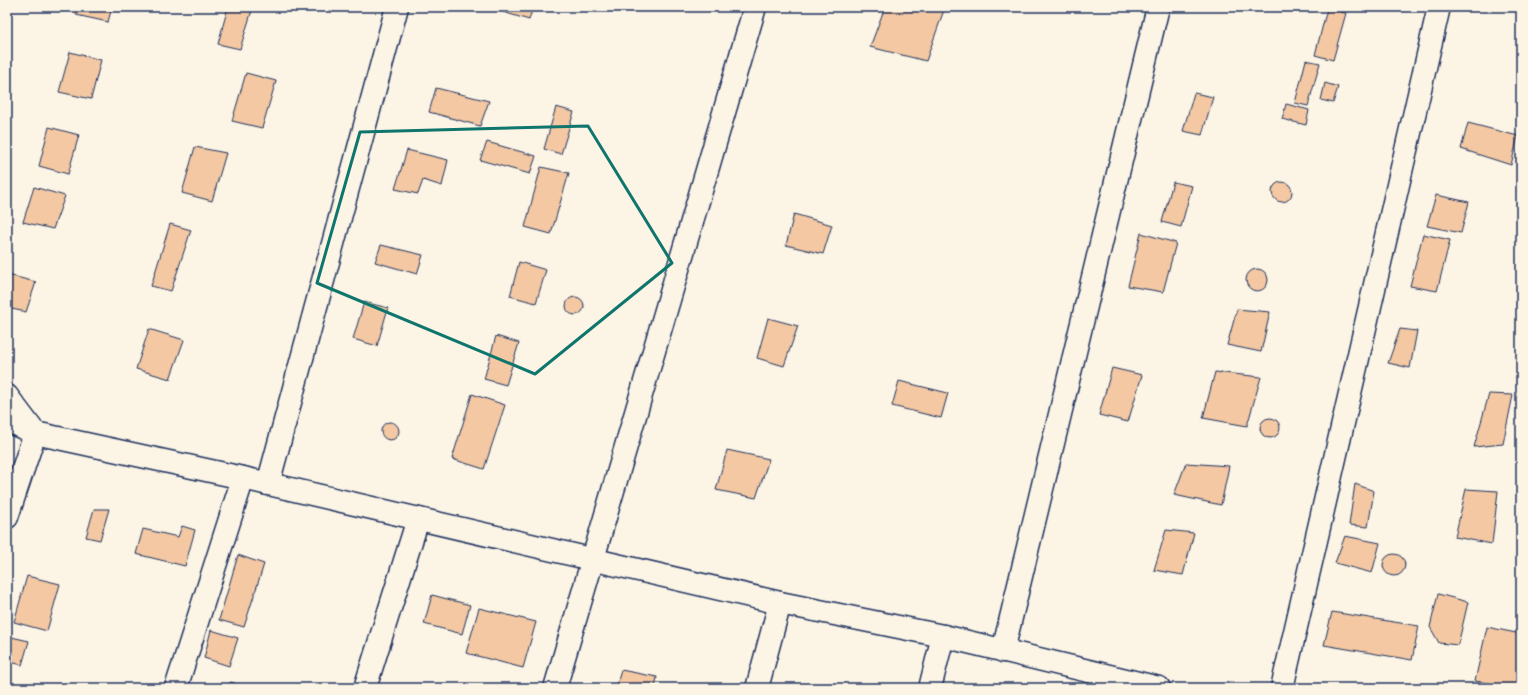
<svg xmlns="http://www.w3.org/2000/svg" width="1528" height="695" font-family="Dekko,sans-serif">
<rect width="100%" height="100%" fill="#fcf5e5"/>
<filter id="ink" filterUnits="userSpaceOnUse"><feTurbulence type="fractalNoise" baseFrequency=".025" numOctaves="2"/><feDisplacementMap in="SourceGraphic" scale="8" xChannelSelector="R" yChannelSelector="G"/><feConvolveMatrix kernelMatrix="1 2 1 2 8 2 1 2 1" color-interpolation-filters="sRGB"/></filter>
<g filter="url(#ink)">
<g fill="#f3c8a2" stroke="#1b2f5e">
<path d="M 78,7 L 112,7 L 108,22 L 76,15 Z"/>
<path d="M 228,7 L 253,7 L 240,49 L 218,44 Z"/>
<path d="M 487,7 L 533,7 L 529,20 Z"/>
<path d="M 885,7 L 945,7 L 926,61 L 870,47 Z"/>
<path d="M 1327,9 L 1346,13 L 1333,60 L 1315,55 Z"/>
<path d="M 70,52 L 101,60 L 91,99 L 59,92 Z"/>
<path d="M 1306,60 L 1320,63 L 1308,106 L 1295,103 Z"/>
<path d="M 246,73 L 276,81 L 262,128 L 232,121 Z"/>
<path d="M 1325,83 L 1338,87 L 1333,103 L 1321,100 Z"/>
<path d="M 436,88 L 489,101 L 480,126 L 429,112 Z"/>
<path d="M 1194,93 L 1213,97 L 1202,135 L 1183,131 Z"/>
<path d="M 1286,104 L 1309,110 L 1306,125 L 1282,119 Z"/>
<path d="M 556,107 L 574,112 L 561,154 L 544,149 Z"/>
<path d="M 1468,123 L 1518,136 L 1511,165 L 1461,149 Z"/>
<path d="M 49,127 L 79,135 L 68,174 L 39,166 Z"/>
<path d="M 487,142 L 536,156 L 530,174 L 480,160 Z"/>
<path d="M 195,147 L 226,153 L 212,201 L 182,193 Z"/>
<path d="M 407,150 L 448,160 L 442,186 L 423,180 L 418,194 L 395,189 Z"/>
<path d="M 541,167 L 569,173 L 551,234 L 525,227 Z"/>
<path d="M 1173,182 L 1192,186 L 1181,227 L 1162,222 Z"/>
<circle cx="1282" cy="192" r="10"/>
<path d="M 34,187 L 65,196 L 53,229 L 23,222 Z"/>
<path d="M 1436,195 L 1469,202 L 1461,233 L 1427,226 Z"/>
<path d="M 794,214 L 832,225 L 823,254 L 786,245 Z"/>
<path d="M 170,224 L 191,230 L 171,291 L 151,286 Z"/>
<path d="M 1141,233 L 1176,243 L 1163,292 L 1128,286 Z"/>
<path d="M 1423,234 L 1450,240 L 1437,291 L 1410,286 Z"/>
<path d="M 381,245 L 423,255 L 417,274 L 375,262 Z"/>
<path d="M 519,262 L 546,270 L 536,303 L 510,296 Z"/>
<circle cx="1257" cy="280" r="11"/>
<path d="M 8,275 L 36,282 L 26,312 L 7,308 Z"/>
<circle cx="575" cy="306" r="9"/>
<path d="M 364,302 L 388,308 L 377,346 L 353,339 Z"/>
<path d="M 1237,309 L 1270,312 L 1261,352 L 1227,345 Z"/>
<path d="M 768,318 L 798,326 L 784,366 L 757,358 Z"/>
<path d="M 149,329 L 184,340 L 170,379 L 136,369 Z"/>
<path d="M 1400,329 L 1417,331 L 1410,368 L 1388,363 Z"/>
<path d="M 496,336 L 519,343 L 506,385 L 484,379 Z"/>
<path d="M 1112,368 L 1142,375 L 1128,422 L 1099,415 Z"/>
<path d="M 1215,372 L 1261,377 L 1247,426 L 1203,418 Z"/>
<path d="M 899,381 L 948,393 L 941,418 L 892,406 Z"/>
<path d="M 472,394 L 505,405 L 484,469 L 452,459 Z"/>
<path d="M 1489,394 L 1513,395 L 1503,444 L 1474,447 Z"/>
<circle cx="1270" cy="428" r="10"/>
<circle cx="390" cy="431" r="9"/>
<path d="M 727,450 L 769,459 L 756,498 L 716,490 Z"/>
<path d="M 1186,463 L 1229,466 L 1221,505 L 1174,495 Z"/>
<path d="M 1355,484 L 1374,491 L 1368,527 L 1349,525 Z"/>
<path d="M 1466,489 L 1498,491 L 1492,544 L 1455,537 Z"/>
<path d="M 94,509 L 109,509 L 100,540 L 86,537 Z"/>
<path d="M 182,526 L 195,530 L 185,566 L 136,554 L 143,529 L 178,537 Z"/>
<path d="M 1166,530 L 1194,533 L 1183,575 L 1154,570 Z"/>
<path d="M 1345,536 L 1380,543 L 1372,573 L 1335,563 Z"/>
<circle cx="1394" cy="565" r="11"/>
<path d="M 238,555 L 264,564 L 244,627 L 219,620 Z"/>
<path d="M 27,576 L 60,584 L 47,631 L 14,622 Z"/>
<path d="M 1438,594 L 1468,602 L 1458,645 L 1439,643 L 1430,627 Z"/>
<path d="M 432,595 L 470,605 L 462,634 L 424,624 Z"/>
<path d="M 479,608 L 536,622 L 523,668 L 466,653 Z"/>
<path d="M 1332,612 L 1419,626 L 1412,660 L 1324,645 Z"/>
<path d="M 1487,627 L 1521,634 L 1521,675 L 1518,688 L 1475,681 Z"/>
<path d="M 211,630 L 238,638 L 229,666 L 204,658 Z"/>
<path d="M 7,636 L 29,641 L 22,665 L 7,661 Z"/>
<path d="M 621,670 L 657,677 L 655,688 L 616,688 Z"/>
<path d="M 231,682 L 237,684 L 240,688 L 223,688 Z"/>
</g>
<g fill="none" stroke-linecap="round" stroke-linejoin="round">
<defs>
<g id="minor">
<path d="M 7,396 L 35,433 L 7,517"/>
<path d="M 7,421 L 35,433 L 243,478 L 780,603 L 943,636 L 1159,688"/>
<path d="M 268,484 L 397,7"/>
<path d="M 1003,651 L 1158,7"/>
<path d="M 176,688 L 243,478"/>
<path d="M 365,688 L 418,519"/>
<path d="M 555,688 L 755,7"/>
<path d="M 757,688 L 780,603"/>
<path d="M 930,688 L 943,636"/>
<path d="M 1282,688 L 1439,7"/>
</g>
</defs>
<use href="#minor" stroke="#1b2f5e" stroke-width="25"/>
<use href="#minor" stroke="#fcf5e5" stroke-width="22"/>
</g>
</g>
<path fill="none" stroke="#0f766e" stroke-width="3" stroke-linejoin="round" d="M 588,126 L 672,263 L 535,374 L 317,283 L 360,132 Z"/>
<rect width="1528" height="695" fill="none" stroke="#fcf5e5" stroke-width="24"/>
<rect x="12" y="12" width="1504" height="671" fill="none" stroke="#1b2f5e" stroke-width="1.5" filter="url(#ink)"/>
</svg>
